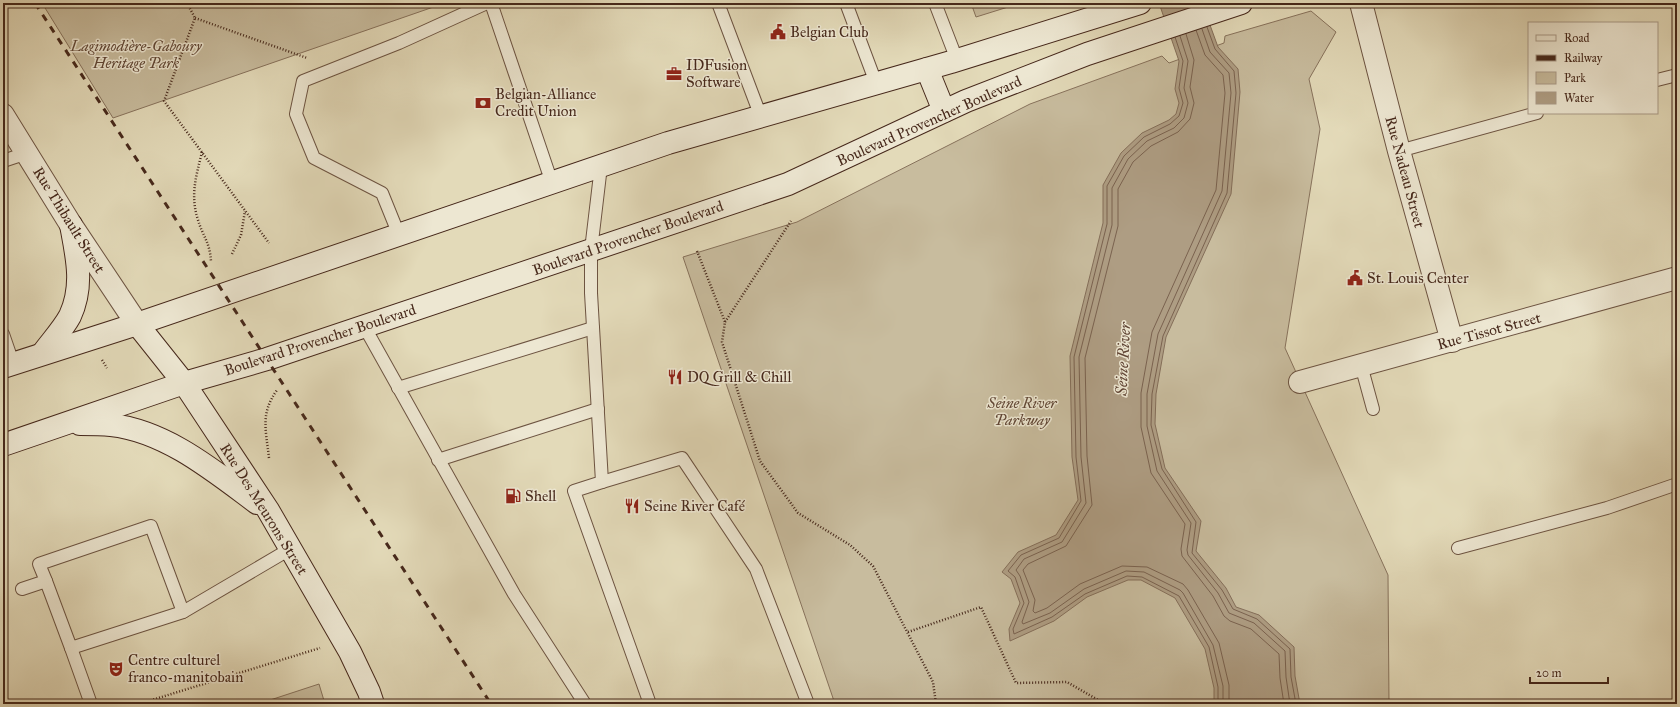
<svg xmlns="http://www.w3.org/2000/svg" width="1680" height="707" font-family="'IM FELL Great Primer',serif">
<rect width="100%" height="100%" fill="#e3dab9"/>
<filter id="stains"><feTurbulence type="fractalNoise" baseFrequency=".005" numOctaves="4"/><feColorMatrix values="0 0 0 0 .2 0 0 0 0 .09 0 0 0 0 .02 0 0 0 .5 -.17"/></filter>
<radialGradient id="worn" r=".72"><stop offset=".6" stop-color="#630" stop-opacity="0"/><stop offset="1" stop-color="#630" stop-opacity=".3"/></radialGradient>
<g fill="#c8bc9e" stroke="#87725c">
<path d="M 42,3 L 445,3 L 113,118 Z"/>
<path d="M 971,3 L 1021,3 L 976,17 Z"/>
<path d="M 1311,11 L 1336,32 L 1309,79 L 1320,129 L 1285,348 L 1388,575 L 1389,704 L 835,704 L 683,257 L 797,222 L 1030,104 L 1162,56 L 1169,63 L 1224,43 L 1225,36 Z"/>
<path d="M 319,684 L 325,704 L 258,704 Z"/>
</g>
<path fill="#ae9d83" stroke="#846e59" d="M 1159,3 L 1202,3 L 1218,47 L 1238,69 L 1240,92 L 1231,194 L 1166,337 L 1156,394 L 1155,424 L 1165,468 L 1201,521 L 1196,551 L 1226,588 L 1236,607 L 1259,615 L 1294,647 L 1295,676 L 1300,704 L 1214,704 L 1214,688 L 1205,649 L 1175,598 L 1141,580 L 1128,580 L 1087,597 L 1054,621 L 1010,641 L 1009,629 L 1020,603 L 1011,579 L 1002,572 L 1018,552 L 1056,535 L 1078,500 L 1072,457 L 1070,356 L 1103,223 L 1103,185 L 1121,153 L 1142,133 L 1169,120 L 1176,114 L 1179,103 L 1175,89 L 1179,61 Z"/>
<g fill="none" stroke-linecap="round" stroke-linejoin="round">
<g stroke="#7a624f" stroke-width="1">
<path d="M 1207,27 L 1215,49 L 1234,71 L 1236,93 L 1227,193 L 1163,336 L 1152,394 L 1151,425 L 1162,469 L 1196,522 L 1192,553 L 1222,590 L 1233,609 L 1257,619 L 1290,649 L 1291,677 L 1296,704"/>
<path d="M 1202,29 L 1210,52 L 1229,73 L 1231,93 L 1222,191 L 1158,334 L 1147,394 L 1147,426 L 1157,471 L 1191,523 L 1187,550 L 1188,555 L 1218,593 L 1229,613 L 1254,623 L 1285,651 L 1286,677 L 1290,704"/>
<path d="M 1196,30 L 1205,55 L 1223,75 L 1225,93 L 1216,190 L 1152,332 L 1141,393 L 1141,427 L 1151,473 L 1185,524 L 1181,549 L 1182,556 L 1213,596 L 1224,616 L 1230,621 L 1251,629 L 1279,654 L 1280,678 L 1284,704"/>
<path d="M 1186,34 L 1194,60 L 1190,87 L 1194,103 L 1190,119 L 1178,132 L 1151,146 L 1133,162 L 1118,189 L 1118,226 L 1085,358 L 1087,456 L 1092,505 L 1066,546 L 1028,564 L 1023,570 L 1035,600 L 1033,611 L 1035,613 L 1047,608 L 1080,584 L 1122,566 L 1147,567 L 1183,584 L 1188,590 L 1219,643 L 1229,685 L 1229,704"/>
<path d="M 1180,36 L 1188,61 L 1184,88 L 1188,103 L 1184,118 L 1174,128 L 1147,141 L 1128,159 L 1112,188 L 1112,225 L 1079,357 L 1081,457 L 1086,503 L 1062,542 L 1024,559 L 1016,570 L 1020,576 L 1029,602 L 1022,622 L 1023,624 L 1050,613 L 1084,589 L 1126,571 L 1144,572 L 1180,590 L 1183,593 L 1213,645 L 1223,686 L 1223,704"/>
<path d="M 1175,37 L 1183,61 L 1179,88 L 1183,103 L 1179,116 L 1170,124 L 1144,137 L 1124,156 L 1107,186 L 1107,224 L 1074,357 L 1076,457 L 1081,501 L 1059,538 L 1021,555 L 1008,571 L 1015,577 L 1024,603 L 1013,629 L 1014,634 L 1052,617 L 1085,594 L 1127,576 L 1142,577 L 1179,596 L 1209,647 L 1218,687 L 1218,704"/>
</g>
<defs>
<g id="lane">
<path d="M 491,3 L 552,183"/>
<path d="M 718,3 L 761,117"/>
<path d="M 846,3 L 876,83"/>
<path d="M 935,3 L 957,60"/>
<path d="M 1657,80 L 1677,75"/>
<path d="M 1399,151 L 1537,113"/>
<path d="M 3,161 L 27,153"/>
<path d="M 601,166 L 591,250 L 591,293 L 602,482 L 574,491 L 650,704"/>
<path d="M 399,235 L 382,193 L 314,158 L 296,114 L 303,81 L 399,43 L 487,3"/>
<path d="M 364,326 L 514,594 L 585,704"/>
<path d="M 3,334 L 13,363"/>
<path d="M 1361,365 L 1373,409"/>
<path d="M 398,388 L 593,328"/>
<path d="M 438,460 L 598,409"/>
<path d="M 602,482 L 682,458 L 756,569 L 808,704"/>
<path d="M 1458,548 L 1607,508 L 1677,484"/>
<path d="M 46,581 L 39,564 L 151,526 L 183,612"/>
<path d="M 22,589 L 46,581 L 71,648 L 183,612 L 290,549"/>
<path d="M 71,648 L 91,704"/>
</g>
<g id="street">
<path d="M 1361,3 L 1399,151 L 1452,341"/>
<path d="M 3,115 L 71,225 L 137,324"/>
<path d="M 1300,382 L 1677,278"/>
</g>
<g id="secondary">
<path d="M 927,69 L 944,111"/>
<path d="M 137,324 L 184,383 L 268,510 L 350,652 L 369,692 L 373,704"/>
<path d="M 43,353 C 51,342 63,329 70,316 C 84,286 77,257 71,225"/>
<path d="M 3,367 L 137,324 L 668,143 L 951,62 L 1140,3"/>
<path d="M 80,424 C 91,424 101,424 111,425 C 166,431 214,471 257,503"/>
<path d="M 3,445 L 184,383 L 267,359 L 788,184 L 966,101 L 1087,54 L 1241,3"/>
</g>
</defs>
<use href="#lane" stroke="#6d5442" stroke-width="14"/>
<use href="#street" stroke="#6d5442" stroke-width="24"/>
<use href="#secondary" stroke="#46281b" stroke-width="24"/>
<g stroke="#46281b" stroke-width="2.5" stroke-dasharray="1 2" stroke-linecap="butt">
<path d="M 187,3 L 195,18 L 164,101 L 269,243"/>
<path d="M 195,18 L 307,58"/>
<path d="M 202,152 C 196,177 190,195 198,220 C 203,237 210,242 211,262"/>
<path d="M 697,251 L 725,322 L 722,342 L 760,461 L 798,513 L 850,545 L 873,566 L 933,682 L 936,704"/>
<path d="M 232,254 L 241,235 L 245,211"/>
<path d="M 725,322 L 791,221"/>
<path d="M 102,360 L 107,368"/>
<path d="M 269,458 C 266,430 260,414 277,390"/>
<path d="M 908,632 L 981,607 L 1016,683 L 1067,682 L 1105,704"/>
<path d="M 139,704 L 320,648"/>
</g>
<use href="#lane" stroke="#ede7d2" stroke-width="12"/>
<use href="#street" stroke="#ede7d2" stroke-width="22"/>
<use href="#secondary" stroke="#ede7d2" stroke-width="22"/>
<path stroke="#46281b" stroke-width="3" stroke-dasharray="7 7" stroke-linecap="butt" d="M 35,3 L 491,704"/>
</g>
<defs>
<symbol id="civic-bare" viewBox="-9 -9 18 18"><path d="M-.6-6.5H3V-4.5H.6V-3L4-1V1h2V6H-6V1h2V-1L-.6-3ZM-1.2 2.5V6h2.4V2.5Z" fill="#8f2418" stroke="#ede7d2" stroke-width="2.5" paint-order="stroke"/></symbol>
<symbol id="office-bare" viewBox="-9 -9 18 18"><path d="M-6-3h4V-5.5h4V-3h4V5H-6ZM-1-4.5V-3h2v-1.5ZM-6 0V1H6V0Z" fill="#8f2418" stroke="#ede7d2" stroke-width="2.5" paint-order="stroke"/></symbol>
<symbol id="bank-bare" viewBox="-9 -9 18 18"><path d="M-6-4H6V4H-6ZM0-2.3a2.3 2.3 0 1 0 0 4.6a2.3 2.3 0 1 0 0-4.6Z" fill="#8f2418" stroke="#ede7d2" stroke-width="2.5" paint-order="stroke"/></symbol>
<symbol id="restaurant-bare" viewBox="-9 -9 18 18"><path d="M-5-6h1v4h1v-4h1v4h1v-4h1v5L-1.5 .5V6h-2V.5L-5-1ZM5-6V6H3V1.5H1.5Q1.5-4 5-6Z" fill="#8f2418" stroke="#ede7d2" stroke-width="2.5" paint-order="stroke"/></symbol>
<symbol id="fuel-bare" viewBox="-9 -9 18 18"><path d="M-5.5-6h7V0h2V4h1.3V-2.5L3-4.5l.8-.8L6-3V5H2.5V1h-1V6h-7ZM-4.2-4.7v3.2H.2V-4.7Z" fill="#8f2418" stroke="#ede7d2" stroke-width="2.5" paint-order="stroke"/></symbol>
<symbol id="theatre-bare" viewBox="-9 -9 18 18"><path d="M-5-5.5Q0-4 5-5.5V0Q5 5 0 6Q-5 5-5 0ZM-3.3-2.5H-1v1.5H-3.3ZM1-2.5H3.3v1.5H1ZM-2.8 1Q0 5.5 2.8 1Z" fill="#8f2418" stroke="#ede7d2" stroke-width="2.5" paint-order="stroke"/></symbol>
</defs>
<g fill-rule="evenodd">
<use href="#civic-bare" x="767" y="21" width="22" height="22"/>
<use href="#office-bare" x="663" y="63" width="22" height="22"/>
<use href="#bank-bare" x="472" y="92" width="22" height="22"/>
<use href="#civic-bare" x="1344" y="267" width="22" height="22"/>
<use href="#restaurant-bare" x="664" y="366" width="22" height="22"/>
<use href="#fuel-bare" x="502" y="485" width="22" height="22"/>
<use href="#restaurant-bare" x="621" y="495" width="22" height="22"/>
<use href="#theatre-bare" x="105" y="658" width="22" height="22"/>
</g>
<g text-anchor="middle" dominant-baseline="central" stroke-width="3" stroke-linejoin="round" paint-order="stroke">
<g font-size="15" fill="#46281b" stroke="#ede7d2" text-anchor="start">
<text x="790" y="32">Belgian Club</text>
<text x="686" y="65">IDFusion<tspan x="686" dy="17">Software</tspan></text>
<text x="495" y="94">Belgian-Alliance<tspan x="495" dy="17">Credit Union</tspan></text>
<text x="1367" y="278">St. Louis Center</text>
<text x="687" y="377">DQ Grill &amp; Chill</text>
<text x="525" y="496">Shell</text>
<text x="644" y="506">Seine River Café</text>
<text x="128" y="660">Centre culturel<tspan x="128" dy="17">franco-manitobain</tspan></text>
</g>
<g font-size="15" font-style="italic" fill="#604635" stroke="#ede7d2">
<text x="136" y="46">Lagimodière-Gaboury<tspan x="136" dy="17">Heritage Park</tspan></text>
<text x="1022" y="403">Seine River<tspan x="1022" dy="17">Parkway</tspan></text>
</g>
<g font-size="15" fill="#46281b" stroke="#ede7d2">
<text transform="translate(929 121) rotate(-24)">Boulevard Provencher Boulevard</text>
<text transform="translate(1405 172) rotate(75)">Rue Nadeau Street</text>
<text transform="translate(69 220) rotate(58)">Rue Thibault Street</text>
<text transform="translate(628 238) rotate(-19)">Boulevard Provencher Boulevard</text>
<text transform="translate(1489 331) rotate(-15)">Rue Tissot Street</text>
<text transform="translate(320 340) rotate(-18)">Boulevard Provencher Boulevard</text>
<text transform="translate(264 509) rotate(58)">Rue Des Meurons Street</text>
</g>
<g font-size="16" font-style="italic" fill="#604535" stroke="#ede7d2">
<text transform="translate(1123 359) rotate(-87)">Seine River</text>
</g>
</g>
<rect width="1680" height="707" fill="none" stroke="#e3dab9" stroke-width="16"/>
<rect x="4" y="4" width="1672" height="699" fill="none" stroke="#46281b" stroke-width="2"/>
<rect x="8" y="8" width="1664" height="691" fill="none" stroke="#46281b"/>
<rect x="1528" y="22" width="130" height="92" fill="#ede7d2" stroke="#aa9b89"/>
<rect x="1536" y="35" width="20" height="6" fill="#ede7d2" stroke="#aa9b89"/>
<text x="1564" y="42" font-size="12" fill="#46281b">Road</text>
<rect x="1536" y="55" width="20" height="6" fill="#46281b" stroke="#aa9b89"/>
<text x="1564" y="62" font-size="12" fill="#46281b">Railway</text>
<rect x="1536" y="72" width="20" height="12" fill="#c8bc9e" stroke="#aa9b89"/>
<text x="1564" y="82" font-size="12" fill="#46281b">Park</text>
<rect x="1536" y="92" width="20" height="12" fill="#ae9d83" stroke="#aa9b89"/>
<text x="1564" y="102" font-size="12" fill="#46281b">Water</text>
<path d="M1530 677v6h78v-6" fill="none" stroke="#46281b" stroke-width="2"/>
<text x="1536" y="677" font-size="12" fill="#46281b" stroke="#ede7d2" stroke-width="3" paint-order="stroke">20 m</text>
<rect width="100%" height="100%" filter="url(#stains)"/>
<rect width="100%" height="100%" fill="url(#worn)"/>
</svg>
